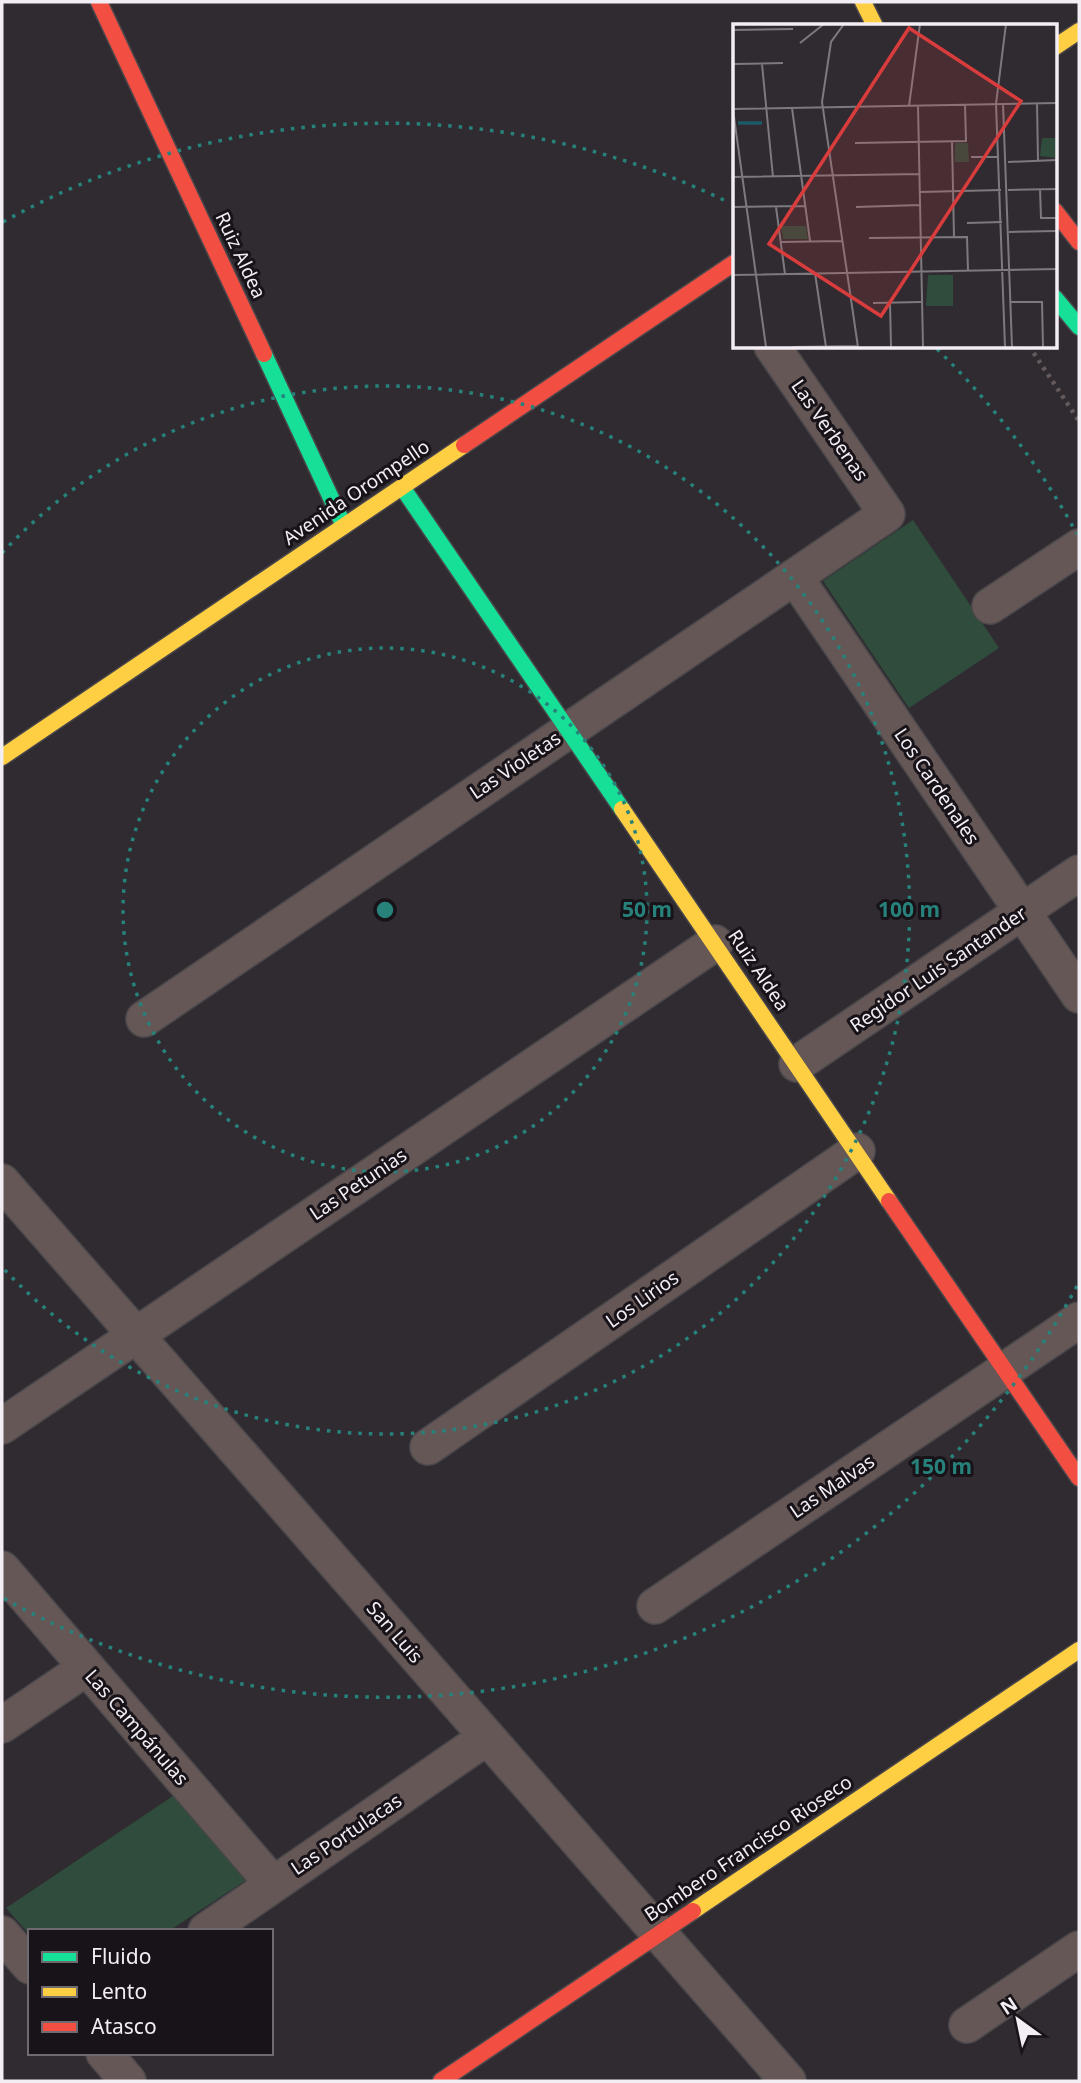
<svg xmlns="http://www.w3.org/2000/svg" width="1081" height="2083" font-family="'Noto Sans',sans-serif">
<rect width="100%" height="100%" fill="#302b31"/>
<g fill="#2f4c3c">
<path d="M 913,520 L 999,648 L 909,708 L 823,581 Z"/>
<path d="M 173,1796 L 246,1880 L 169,1931 L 30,1931 L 30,1935 L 6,1908 Z"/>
</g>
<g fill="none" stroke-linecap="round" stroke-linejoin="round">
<defs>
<g id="street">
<path d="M 795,577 L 1079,995"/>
<path d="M 990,606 L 1079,547"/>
<path d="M 144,1019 L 887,514 L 772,346"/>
<path d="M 797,1064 L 1079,873"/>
<path d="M 2,1182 L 788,2081"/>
<path d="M 2,1426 L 715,943"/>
<path d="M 428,1447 L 857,1151"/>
<path d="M 2,1569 L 273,1884"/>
<path d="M 655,1606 L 1079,1320"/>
<path d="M 2,1725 L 86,1668"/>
<path d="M 206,1931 L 487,1737"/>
<path d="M 2,1934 L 30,1966"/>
<path d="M 967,2025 L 1079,1949"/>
<path d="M 104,2053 L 128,2081"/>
</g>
<g id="fast">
<path d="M 1055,298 L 1079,327"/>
<path d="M 264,354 L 344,526"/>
<path d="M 402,487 L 622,809"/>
</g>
<g id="slow">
<path d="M 863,2 L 875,26"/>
<path d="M 1055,47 L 1079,31"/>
<path d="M 2,757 L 464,445"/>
<path d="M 622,809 L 889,1201"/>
<path d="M 693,1911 L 1079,1650"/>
</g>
<g id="jam">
<path d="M 99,2 L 264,354"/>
<path d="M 1055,211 L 1079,242"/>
<path d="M 464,445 L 734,263"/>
<path d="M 889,1201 L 1079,1478"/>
<path d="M 441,2081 L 693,1911"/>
</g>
</defs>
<use href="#street" stroke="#4a474b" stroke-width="38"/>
<use href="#fast" stroke="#4a474b" stroke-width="19"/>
<use href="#slow" stroke="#4a474b" stroke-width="19"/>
<use href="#jam" stroke="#4a474b" stroke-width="19"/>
<path stroke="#645a5c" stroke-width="4.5" stroke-dasharray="3.5 5" stroke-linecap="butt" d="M 1029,346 L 1079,421"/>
<use href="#street" stroke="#655756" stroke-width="35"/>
<use href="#fast" stroke="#16e098" stroke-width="16"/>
<use href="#slow" stroke="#ffcf43" stroke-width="16"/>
<use href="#jam" stroke="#f24e42" stroke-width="16"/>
</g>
<g fill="none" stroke="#26827b" stroke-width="3.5" stroke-dasharray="3.5 7">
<circle cx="385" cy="910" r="262"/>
<path d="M2 553A524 524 0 1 1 2 1267"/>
<path d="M1077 1286A787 787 0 0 1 3 1598M3 222A787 787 0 0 1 730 203M937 349A787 787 0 0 1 1077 534"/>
</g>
<g text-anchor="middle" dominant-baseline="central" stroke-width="6" stroke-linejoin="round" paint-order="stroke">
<g font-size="19" fill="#f3edf4" stroke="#171318">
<text transform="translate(241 255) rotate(65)">Ruiz Aldea</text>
<text transform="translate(830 430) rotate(55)">Las Verbenas</text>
<text transform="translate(356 492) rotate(-34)">Avenida Orompello</text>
<text transform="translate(515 765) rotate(-34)">Las Violetas</text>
<text transform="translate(937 786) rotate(56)">Los Cardenales</text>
<text transform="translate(938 969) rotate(-34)">Regidor Luis Santander</text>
<text transform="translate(759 970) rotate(56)">Ruiz Aldea</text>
<text transform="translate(358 1184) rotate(-34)">Las Petunias</text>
<text transform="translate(642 1299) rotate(-35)">Los Lirios</text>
<text transform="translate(832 1486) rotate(-34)">Las Malvas</text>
<text transform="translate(395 1632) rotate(49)">San Luis</text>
<text transform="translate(137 1727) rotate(49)">Las Campánulas</text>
<text transform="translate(346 1834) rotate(-34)">Las Portulacas</text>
<text transform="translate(748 1848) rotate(-34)">Bombero Francisco Rioseco</text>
</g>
</g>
<g transform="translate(733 24)">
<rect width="324" height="324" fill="#302b31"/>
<path d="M 309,114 L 324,114 L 324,134 L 307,132 ZM 222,119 L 235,119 L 236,138 L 222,138 ZM 48,202 L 73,202 L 75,215 L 50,215 ZM 195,251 L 220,251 L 220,282 L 193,282 Z" fill="#2f4c3c"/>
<path fill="none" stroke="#1c5a6a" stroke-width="3.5" d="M 5,99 L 29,99"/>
<path fill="none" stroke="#7e797f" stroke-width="2" d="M 111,0 L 98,18 L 89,78 L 125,323M 0,6 L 60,5M 67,19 L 91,0M 0,40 L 50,39M 29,40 L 40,153M 304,79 L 305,137M 270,80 L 279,323M 185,81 L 190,323M 176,82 L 187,0M 59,84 L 77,217M 0,85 L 324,79M 0,86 L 33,323M 219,117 L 221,213M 122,119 L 233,117 L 232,81M 238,133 L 266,133M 275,138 L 324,136M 0,153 L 186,150M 307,165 L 308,194 L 324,194M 275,166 L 324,165M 187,168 L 268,166M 0,183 L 73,182M 43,183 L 52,250M 123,183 L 187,181M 234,199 L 269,198M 276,208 L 324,207M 136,214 L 234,213 L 235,246M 48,218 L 109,217M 82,249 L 93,323M 0,251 L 324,245M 157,278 L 158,323M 278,278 L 309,278 L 310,323M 140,279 L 188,278M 59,323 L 124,322M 272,323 L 263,80 L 273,0"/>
<path fill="#d93c3c" fill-opacity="0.15" stroke="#d93c3c" stroke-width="3.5" d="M 176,4 L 288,77 L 148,292 L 36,220 Z"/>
<rect width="324" height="324" fill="none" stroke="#f3edf4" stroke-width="3.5"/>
</g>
<circle cx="385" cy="910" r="10" fill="#26827b" stroke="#171318" stroke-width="3.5"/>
<g font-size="21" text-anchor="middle" font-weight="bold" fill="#26827b" stroke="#171318" stroke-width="6" stroke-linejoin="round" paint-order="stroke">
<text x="647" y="917">50 m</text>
<text x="909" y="917">100 m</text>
<text x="941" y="1474">150 m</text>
</g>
<rect width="1081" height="2083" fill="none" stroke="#f3edf4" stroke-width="7"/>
<rect x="28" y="1929" width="245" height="126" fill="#171318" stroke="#6f6a70" stroke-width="2"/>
<rect x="42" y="1952" width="35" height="10" fill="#16e098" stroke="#6f6a70" stroke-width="2"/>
<text x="91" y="1964" font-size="21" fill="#f3edf4">Fluido</text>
<rect x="42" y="1987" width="35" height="10" fill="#ffcf43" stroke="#6f6a70" stroke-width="2"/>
<text x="91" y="1999" font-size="21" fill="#f3edf4">Lento</text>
<rect x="42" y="2022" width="35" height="10" fill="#f24e42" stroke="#6f6a70" stroke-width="2"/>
<text x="91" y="2034" font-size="21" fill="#f3edf4">Atasco</text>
<g transform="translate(1018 2020) rotate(327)" stroke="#171318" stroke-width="5" paint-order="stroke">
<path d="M0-5L12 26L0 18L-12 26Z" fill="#f3edf4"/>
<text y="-10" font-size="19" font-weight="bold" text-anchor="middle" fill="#f3edf4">N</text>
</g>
</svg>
